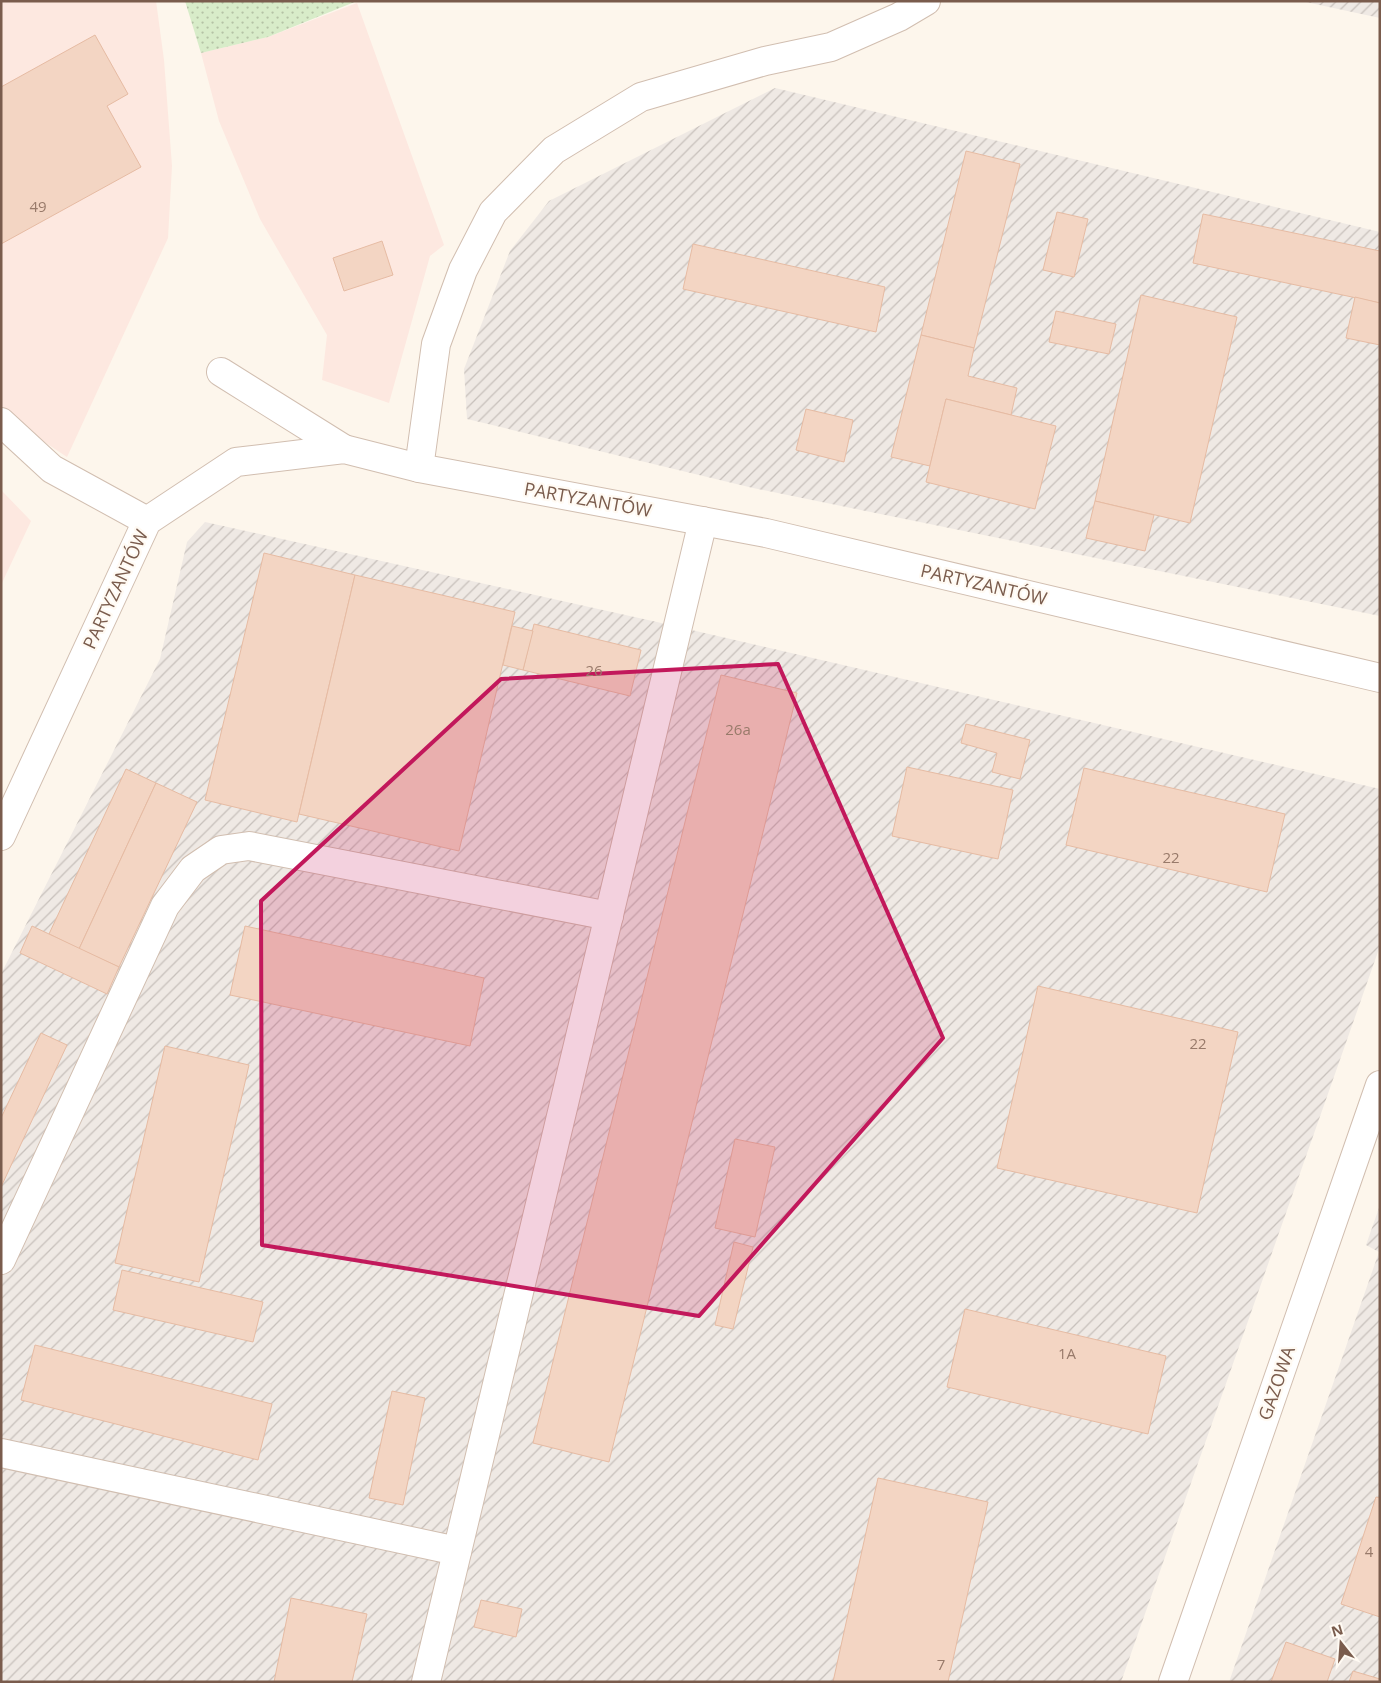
<svg xmlns="http://www.w3.org/2000/svg" width="1381" height="1683" font-family="'Open Sans',sans-serif">
<defs>
<pattern id="industrial-furrows" width="10" height="10" patternUnits="userSpaceOnUse" patternTransform="scale(1.25)"><rect width="10" height="10" fill="#efe9e4"/><path d="M-1 1l2-2M0 10L10 0M9 11l2-2" fill="none" stroke="#c7c0bb"/></pattern>
<pattern id="grass-dots" width="8" height="8" patternUnits="userSpaceOnUse" patternTransform="scale(1.25)"><rect width="8" height="8" fill="#d8ecc9"/><path d="M2 2h.1M6 6h.1" fill="none" stroke="#b4c2a5" stroke-width="1.8" stroke-linecap="round"/></pattern>
</defs>
<rect width="100%" height="100%" fill="#fdf6ec"/>
<g fill="#fde8e0">
<path d="M 1,1 L 156,1 L 164,60 L 172,166 L 168,238 L 67,457 L 1,413 Z"/>
<path d="M 357,3 L 444,245 L 430,256 L 389,403 L 322,380 L 327,335 L 260,219 L 219,121 L 201,53 L 268,37 Z"/>
<path d="M 1,490 L 31,521 L 1,585 Z"/>
</g>
<g fill="url(#industrial-furrows)">
<path d="M 1301,1 L 1380,1 L 1380,18 Z"/>
<path d="M 775,88 L 1380,232 L 1380,616 L 753,488 L 467,419 L 464,369 L 510,251 L 549,201 Z"/>
<path d="M 205,522 L 657,622 L 1380,789 L 1380,946 L 1121,1682 L 1,1682 L 1,974 L 160,659 L 187,542 Z"/>
<path d="M 1380,1205 L 1380,1682 L 1229,1682 L 1379,1252 L 1366,1245 Z"/>
</g>
<path fill="url(#grass-dots)" d="M 185,1 L 357,1 L 268,37 L 201,53 Z"/>
<g fill="#f3d5c3" stroke="#e6bba3">
<path d="M 95,35 L 128,94 L 107,106 L 141,167 L 1,244 L 1,87 Z"/>
<path d="M 966,151 L 1020,164 L 974,348 L 921,335 Z"/>
<path d="M 1057,212 L 1088,219 L 1074,277 L 1043,270 Z"/>
<path d="M 1203,214 L 1380,251 L 1380,303 L 1193,263 Z"/>
<path d="M 382,241 L 393,275 L 344,291 L 333,258 Z"/>
<path d="M 693,244 L 885,287 L 876,332 L 683,289 Z"/>
<path d="M 1141,295 L 1237,317 L 1190,523 L 1095,501 Z"/>
<path d="M 1355,297 L 1380,303 L 1380,345 L 1346,338 Z"/>
<path d="M 1056,311 L 1116,324 L 1109,354 L 1049,342 Z"/>
<path d="M 921,335 L 974,348 L 968,376 L 1017,388 L 1011,415 L 946,399 L 930,466 L 891,457 Z"/>
<path d="M 946,399 L 1056,426 L 1035,509 L 926,482 Z"/>
<path d="M 806,409 L 853,420 L 844,462 L 796,450 Z"/>
<path d="M 1095,501 L 1154,515 L 1145,551 L 1086,538 Z"/>
<path d="M 264,553 L 355,575 L 297,822 L 205,800 Z"/>
<path d="M 355,575 L 515,612 L 459,851 L 299,814 Z"/>
<path d="M 534,624 L 641,650 L 630,696 L 523,670 Z"/>
<path d="M 512,626 L 533,631 L 523,670 L 503,665 Z"/>
<path d="M 721,675 L 797,693 L 609,1462 L 533,1443 Z"/>
<path d="M 966,724 L 1030,740 L 1020,779 L 992,772 L 997,753 L 961,743 Z"/>
<path d="M 907,767 L 1013,790 L 998,859 L 892,836 Z"/>
<path d="M 1084,768 L 1285,814 L 1267,892 L 1066,845 Z"/>
<path d="M 126,769 L 156,783 L 79,949 L 49,934 Z"/>
<path d="M 156,783 L 197,802 L 119,967 L 79,949 Z"/>
<path d="M 32,926 L 119,967 L 107,994 L 20,953 Z"/>
<path d="M 245,926 L 484,978 L 470,1046 L 230,995 Z"/>
<path d="M 1038,986 L 1238,1032 L 1197,1213 L 997,1168 Z"/>
<path d="M 41,1033 L 67,1045 L 1,1187 L 1,1118 Z"/>
<path d="M 165,1046 L 249,1065 L 199,1282 L 115,1263 Z"/>
<path d="M 735,1139 L 775,1147 L 755,1237 L 715,1228 Z"/>
<path d="M 734,1242 L 753,1247 L 733,1329 L 715,1325 Z"/>
<path d="M 122,1270 L 263,1302 L 253,1342 L 113,1310 Z"/>
<path d="M 965,1309 L 1166,1356 L 1148,1434 L 947,1387 Z"/>
<path d="M 35,1345 L 272,1404 L 258,1460 L 21,1400 Z"/>
<path d="M 392,1391 L 425,1398 L 403,1505 L 369,1498 Z"/>
<path d="M 878,1478 L 988,1502 L 948,1682 L 833,1682 Z"/>
<path d="M 1376,1497 L 1380,1498 L 1380,1617 L 1341,1604 Z"/>
<path d="M 291,1598 L 367,1614 L 352,1682 L 274,1682 Z"/>
<path d="M 481,1600 L 522,1609 L 516,1637 L 474,1627 Z"/>
<path d="M 1286,1642 L 1335,1659 L 1327,1682 L 1271,1682 Z"/>
<path d="M 1353,1671 L 1380,1679 L 1380,1682 L 1349,1682 Z"/>
</g>
<g fill="none" stroke-linecap="round" stroke-linejoin="round">
<defs>
<g id="minor">
<path d="M 221,372 L 344,449"/>
<path d="M 1,422 L 52,469 L 147,521"/>
<path d="M 419,468 L 436,344 L 463,270 L 493,212 L 554,150 L 641,97 L 765,61 L 831,47 L 899,17 L 926,1"/>
<path d="M 1,836 L 147,521 L 236,462 L 344,449 L 419,468 L 766,533 L 1380,678"/>
<path d="M 1,1260 L 165,906 L 193,869 L 221,850 L 249,846 L 609,916"/>
<path d="M 1,1453 L 457,1551"/>
<path d="M 426,1682 L 703,521"/>
<path d="M 1173,1682 L 1380,1085"/>
</g>
</defs>
<use href="#minor" stroke="#d1beb0" stroke-width="30"/>
<use href="#minor" stroke="#fff" stroke-width="28"/>
</g>
<path fill="#c2185b" fill-opacity="0.2" stroke="#c2185b" stroke-width="4" stroke-linejoin="round" d="M 778,664 L 943,1038 L 699,1316 L 262,1245 L 261,901 L 501,679 Z"/>
<g text-anchor="middle" dominant-baseline="central" stroke-width="4.5" stroke-linejoin="round" paint-order="stroke">
<g font-size="15" fill="#987a6a">
<text x="38" y="206">49</text>
<text x="594" y="670">26</text>
<text x="738" y="729">26a</text>
<text x="1171" y="857">22</text>
<text x="1198" y="1043">22</text>
<text x="1067" y="1353">1A</text>
<text x="1369" y="1551">4</text>
<text x="941" y="1664">7</text>
</g>
<g font-size="18" fill="#7a5c4d" stroke="#fffaf3">
<text transform="translate(588 499) rotate(10)">PARTYZANTÓW</text>
<text transform="translate(984 584) rotate(13)">PARTYZANTÓW</text>
<text transform="translate(115 589) rotate(-65)">PARTYZANTÓW</text>
<text transform="translate(1276 1383) rotate(-71)">GAZOWA</text>
</g>
</g>
<rect width="1381" height="1683" fill="none" stroke="#7a5c4d" stroke-width="5"/>
<g transform="translate(1341 1643) rotate(343)" stroke="#fffaf3" stroke-width="4" paint-order="stroke">
<path d="M0-4L9 19L0 12L-9 19Z" fill="#7a5c4d"/>
<text y="-8" font-size="14" font-weight="bold" text-anchor="middle" fill="#7a5c4d">N</text>
</g>
</svg>
